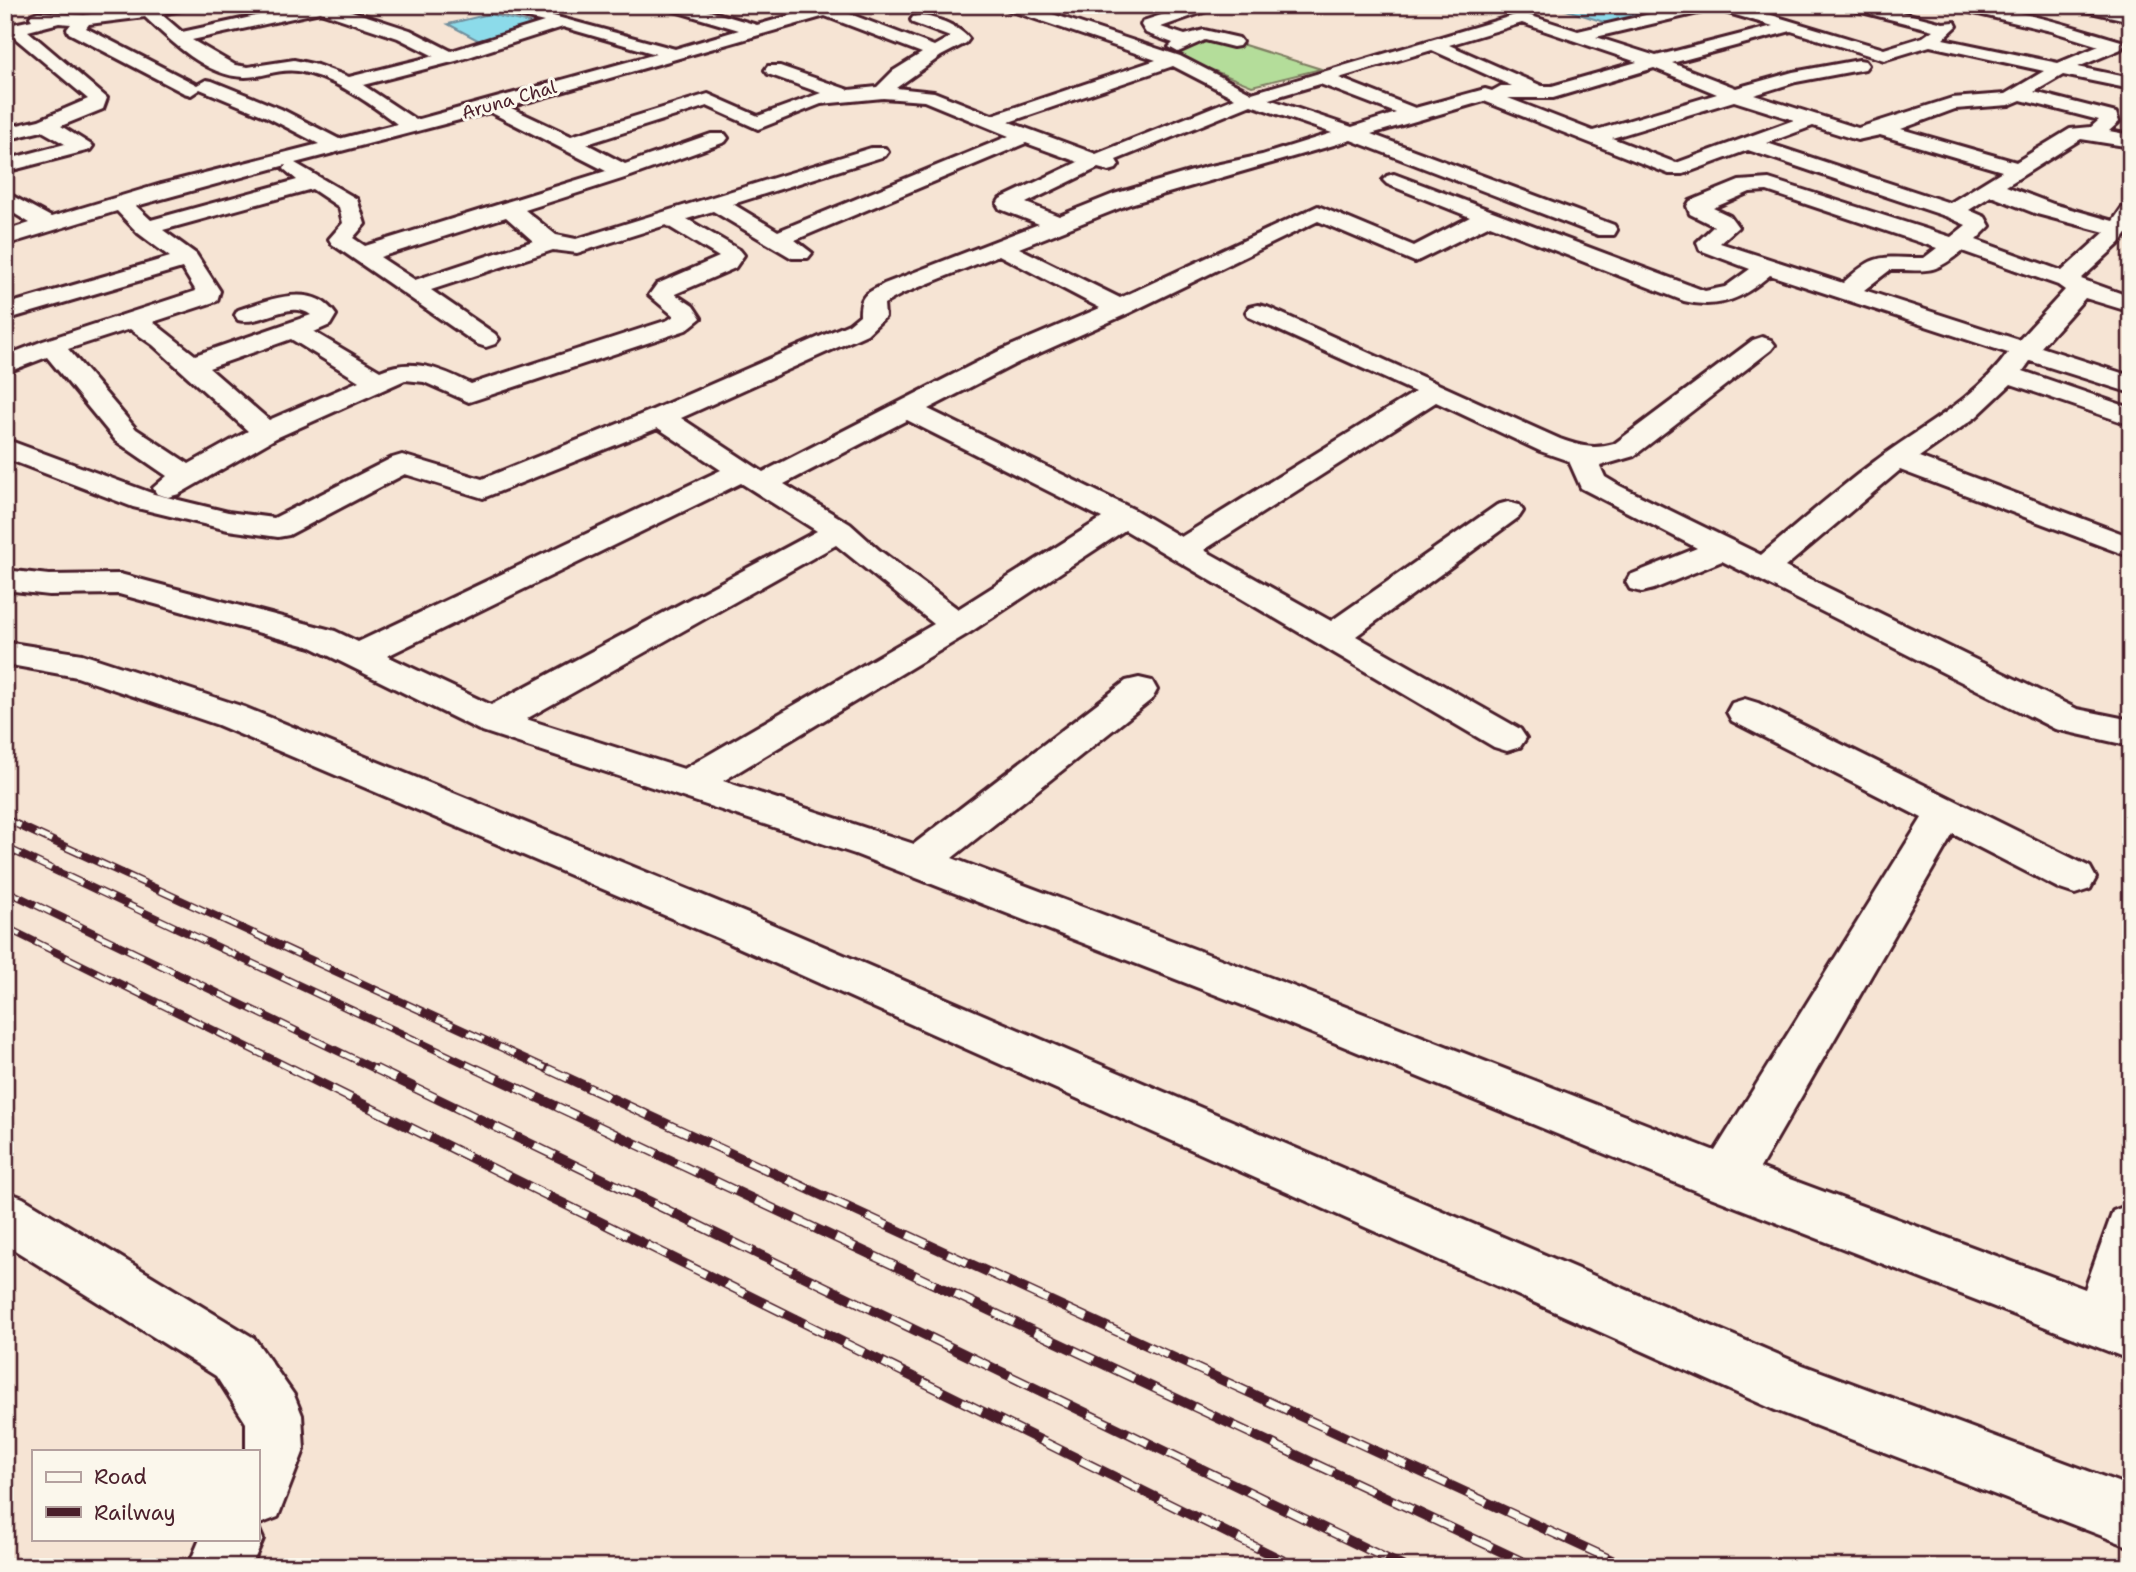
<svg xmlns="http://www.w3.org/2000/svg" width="2136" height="1572" font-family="'Shantell Sans',sans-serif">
<rect width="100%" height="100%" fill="#f6e4d4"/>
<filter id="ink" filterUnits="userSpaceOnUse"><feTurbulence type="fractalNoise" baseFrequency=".0143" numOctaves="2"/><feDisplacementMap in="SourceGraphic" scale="14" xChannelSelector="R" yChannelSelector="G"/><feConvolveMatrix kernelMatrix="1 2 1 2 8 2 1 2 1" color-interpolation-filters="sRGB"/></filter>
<g filter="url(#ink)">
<path fill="#f3d7c3" d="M 20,5 L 172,5 L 110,16 L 38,15 Z"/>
<path fill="#b4dd9a" stroke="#7f7e62" stroke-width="2" d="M 1206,33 L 1321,69 L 1252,86 L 1170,53 L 1201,39 Z"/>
<g fill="#8cdbea" stroke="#72909e" stroke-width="2">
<path d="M 1551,5 L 1643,5 L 1666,12 L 1613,25 Z"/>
<path d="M 489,14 L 548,27 L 485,44 L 448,24 Z"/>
</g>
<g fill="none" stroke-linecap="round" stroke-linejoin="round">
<defs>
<g id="minor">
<path d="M 156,5 L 193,5 L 191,8 L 161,14 L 182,32 L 306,5 L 333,5 L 410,30 L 451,51 L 544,22 L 485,8 L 483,5 L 513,5 L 675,49 L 739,30 L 665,8 L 663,5 L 689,5 L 757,25 L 828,5 L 855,5 L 842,11 L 934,46 L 950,37 L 913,23 L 911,20 L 913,17 C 929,13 960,26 969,39 L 966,43 L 941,56 L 896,88 L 934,92 L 992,115 L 1156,60 L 1003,8 L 1001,5 L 1025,5 L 1180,56 L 1252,93 L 1522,13 L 1578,31 L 1688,5 L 1738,5 L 1884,49 L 1923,37 L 1933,30 L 1846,8 L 1844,5 L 1873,5 L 1943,23 L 1955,22 L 1957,26 L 1943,39 L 2058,63 L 2099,46 L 2051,31 L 1953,8 L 1951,5 C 2009,5 2066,25 2121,41 L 2124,45 L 2121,49 L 2078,67 L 2131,78 L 2131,89 L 2063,75 L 2034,92 L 2116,113 L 2119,122 L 2109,131 L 2131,135 L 2131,147 L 2081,139 L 2006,186 L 2053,204 L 2113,221 L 2122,208 L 2131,207 L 2131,228 L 2121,242 L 2081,279 L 2131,297 L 2131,312 L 2085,298 L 2041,347 L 2131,376 L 2131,393 L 2030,361 L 2023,371 L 2131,408 L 2131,425 L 2011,384 L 1976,417 L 1919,457 L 2131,537 L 2131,557 L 1900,470 L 1785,567 L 2077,709 L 2131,720 L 2131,746 L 2055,729 L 1722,561 L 1654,589 L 1642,592 L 1630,589 L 1626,582 L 1630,575 L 1697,548 L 1581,488 L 1569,461 L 1540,451 L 1436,402 L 1204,550 L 1331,621 L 1497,505 L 1508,502 L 1519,505 L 1523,511 L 1519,517 L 1356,636 L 1520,729 L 1526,738 L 1520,747 L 1507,751 L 1494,747 L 1125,530 L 969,633 L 723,781 L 914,844 L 1126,681 L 1139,678 L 1152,681 L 1157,690 L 1152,699 L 952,858 L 1287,984 L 1715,1151 L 1922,818 L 1732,721 L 1727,712 L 1732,703 L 1745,699 L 1758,703 L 2090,867 L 2096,878 L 2090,889 L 2075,894 L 2060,889 L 1953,834 L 1760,1168 L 2085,1289 L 2113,1211 L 2131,1204 L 2131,1360 L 1708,1196 L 1255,1010 L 855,854 L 479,730 L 311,647 L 119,594 L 49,595 L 5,590 L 5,570 L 49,575 L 120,574 L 335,631 L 358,642 L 721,470 L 658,428 L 483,498 L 405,474 L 289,535 L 278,537 L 228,530 L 133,507 L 5,458 L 5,439 L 154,494 L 228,512 L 274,518 L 392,458 L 402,455 L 482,479 L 650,411 L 849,324 L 860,315 C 860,293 867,294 884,284 L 1039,224 L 1000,209 L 997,204 L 1000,199 L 1078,162 L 1026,143 L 795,240 L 812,253 L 808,258 L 792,258 L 713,211 L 687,219 L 740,250 L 744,255 L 735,268 L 675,294 L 693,306 L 701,318 L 686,330 L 469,402 L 424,382 L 405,380 L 276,438 L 179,494 L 168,497 L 157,494 L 153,488 L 167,476 L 116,441 L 47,357 L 5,373 L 5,356 L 43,341 L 196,291 L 182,268 L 5,320 L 5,305 L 170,257 L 138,233 L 117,211 L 5,245 L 5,231 L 30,223 L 5,208 L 5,192 L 51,217 L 161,184 L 319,144 L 267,117 L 200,89 L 191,95 L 184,93 L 69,33 L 67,29 L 71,24 L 59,23 L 28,31 L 107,98 L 103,109 L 61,126 L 93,146 L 90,150 L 5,172 L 5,160 L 65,144 L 42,131 L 5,140 L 5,128 L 39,120 L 88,99 L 9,33 L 7,29 L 9,25 L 32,20 L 30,17 L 32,14 L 38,12 L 84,15 ZM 1715,9 L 1773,26 L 1656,56 L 1596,37 ZM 320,12 L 398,38 L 434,56 L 349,77 L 317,65 L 294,60 L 248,67 L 235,65 L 192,40 ZM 825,16 L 922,53 L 893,71 L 877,87 L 849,90 L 780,66 L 768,66 L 765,70 L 768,74 L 821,93 L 758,116 L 708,94 L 571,136 L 509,107 ZM 145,17 C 171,41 207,77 245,77 C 263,77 279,68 298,71 C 335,78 368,102 397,124 L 339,139 L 281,109 L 212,81 L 206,80 L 197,85 L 86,28 L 89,24 ZM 1522,23 L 1637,62 L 1552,86 L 1542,86 L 1449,45 ZM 563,27 L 656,54 L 416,120 L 363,85 L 456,61 ZM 1791,31 L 1884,60 L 1930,46 L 2044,71 L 2005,94 L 1952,98 L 1858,128 L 1754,95 L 1796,82 L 1865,69 L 1868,65 L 1865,61 L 1859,60 L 1793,72 L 1736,88 L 1672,63 ZM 1432,50 L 1512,86 L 1501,86 L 1492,91 L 1485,89 L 1415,108 L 1339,78 ZM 1173,66 L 1235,98 L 1096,154 L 1009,122 ZM 1654,68 L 1717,94 L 1593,131 L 1508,98 L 1553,98 ZM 1320,84 L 1396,113 L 1352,127 L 1269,99 ZM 883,98 L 924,101 L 1009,136 L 778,231 L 733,204 L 885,156 L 888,152 L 885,148 L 871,148 L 576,239 L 556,235 L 525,210 L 631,176 L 725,142 L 728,138 L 725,134 L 711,134 L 625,164 L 587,144 L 707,106 L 758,129 L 821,104 ZM 2021,100 L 2099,120 L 2091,127 L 2070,129 L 2016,162 L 1901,129 L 1955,109 L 2009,105 ZM 1484,101 L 1669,174 L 1683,174 L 1748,150 L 1948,217 L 1966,225 L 1951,237 L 1769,179 L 1739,181 L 1690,201 L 1687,206 L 1690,214 L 1714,226 L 1697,242 L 1700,250 L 1750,269 L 1725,287 L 1705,291 L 1394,174 L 1387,176 L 1383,180 L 1387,184 L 1470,217 L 1414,246 L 1318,206 L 1120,298 L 1019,248 L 1130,204 L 1351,140 L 1598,235 L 1614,235 L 1617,230 L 1614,225 L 1371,134 ZM 1734,101 L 1794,120 L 1676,163 L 1612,138 ZM 1251,105 L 1332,133 L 1262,155 L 1206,167 L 1114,194 L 1059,216 L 1026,203 L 1098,168 L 1109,171 L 1116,169 L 1119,165 L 1116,160 ZM 490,112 L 606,171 L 365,246 L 353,238 L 365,224 L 357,199 L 295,163 ZM 1813,126 L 1857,140 L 1880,135 L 2002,171 L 1950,203 L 1767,143 ZM 286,165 L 284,169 L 297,180 L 151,220 L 136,206 ZM 312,189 L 339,207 L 343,223 L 329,239 L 332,244 L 477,344 L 486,347 L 495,344 L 499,339 L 495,334 L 431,290 L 553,250 L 577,253 L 666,225 L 719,257 L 657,284 L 649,295 L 674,316 L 668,320 L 471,384 C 441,369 413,357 380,371 L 314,332 L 330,325 L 336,315 C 313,281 270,300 238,310 L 235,315 L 238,320 C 262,326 289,299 311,315 L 195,355 L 153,322 L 217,301 L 220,291 L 196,254 L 163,230 ZM 1767,191 L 1937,248 L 1924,258 C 1880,259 1879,250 1843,283 L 1720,243 L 1738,227 L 1730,216 L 1713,208 L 1750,192 ZM 1991,196 L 2037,214 L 2105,232 L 2062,271 L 1976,240 L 1990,226 L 1985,217 L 1969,210 ZM 506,217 L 533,241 L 415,280 L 380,257 ZM 1318,221 L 1415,262 L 1490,225 L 1684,301 C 1720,310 1743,298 1770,275 L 2008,353 C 1974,401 1920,427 1874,462 C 1835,491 1798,524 1761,555 L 1620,486 L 1605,477 L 1600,466 L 1634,456 L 1771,350 L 1775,345 L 1771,340 L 1762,337 L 1753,340 L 1614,444 C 1593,450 1580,446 1560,439 L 1267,307 L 1258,305 L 1249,307 L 1246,312 L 1249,317 L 1415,392 L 1181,537 L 1135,510 L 928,409 L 1017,363 L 1129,313 ZM 1962,251 L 2058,285 L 2065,290 L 2019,340 L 1864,290 L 1890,270 C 1928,269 1930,277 1962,251 ZM 999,255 L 1100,308 L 999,351 L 763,472 L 681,418 L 867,334 L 885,317 L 884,304 L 902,294 ZM 130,329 L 153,345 L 248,431 L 189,464 L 136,429 L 68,349 ZM 291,339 L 359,381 L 269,420 L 209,368 ZM 907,420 L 1102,518 L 958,609 L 879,550 L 850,524 L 784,484 ZM 741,483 L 817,531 L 491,705 L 387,656 ZM 836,545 L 934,624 L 684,769 L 526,719 Z"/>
<path d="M 1192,5 L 1217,5 L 1215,8 L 1161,27 L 1185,35 L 1204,30 L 1239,38 L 1242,42 L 1239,46 L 1233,47 L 1205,40 L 1178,52 L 1169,47 L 1173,43 L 1146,33 L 1141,25 L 1143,21 Z"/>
<path d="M 2071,5 L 2103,5 L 2131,11 L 2131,21 L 2073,8 Z"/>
<path d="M 5,642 L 82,654 L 244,707 L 748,914 L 1800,1364 L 2131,1487 L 2131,1547 L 1775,1410 L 718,938 L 218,725 L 77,677 L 5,664 Z"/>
<path d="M 5,1191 L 23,1198 L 254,1338 L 294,1395 L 302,1415 L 304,1450 L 278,1517 L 257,1525 L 263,1539 L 251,1567 L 188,1567 L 200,1539 L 257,1539 L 257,1451 L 246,1451 L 246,1423 L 216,1376 L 5,1244 Z"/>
</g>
</defs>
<use href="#minor" stroke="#4a1f2b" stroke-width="6"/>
<use href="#minor" fill="#fbf7ec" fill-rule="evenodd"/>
<defs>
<g id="rail-far1">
<path d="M 5,819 L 552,1071"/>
<path d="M 5,847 L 481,1071"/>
<path d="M 5,890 L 379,1071"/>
<path d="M 5,927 L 296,1071"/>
</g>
<g id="rail">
<path d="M 292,1069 L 1296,1567"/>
<path d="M 376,1069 L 1404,1567"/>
<path d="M 477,1069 L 1534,1567"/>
<path d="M 548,1069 L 1627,1567"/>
</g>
</defs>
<use href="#rail-far1" stroke="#4a1f2b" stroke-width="8"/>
<use href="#rail" stroke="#4a1f2b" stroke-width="10"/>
<use href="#rail-far1" stroke="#fbf7ec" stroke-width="5" stroke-dasharray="17" stroke-linecap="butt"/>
<use href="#rail" stroke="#fbf7ec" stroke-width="7" stroke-dasharray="22" stroke-linecap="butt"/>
</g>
</g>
<g text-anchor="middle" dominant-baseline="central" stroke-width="6" stroke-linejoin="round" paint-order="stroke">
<g font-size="18" fill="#4a1f2b" stroke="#fbf7ec">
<text transform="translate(509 100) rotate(-16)">Aruna Chal</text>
</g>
</g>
<rect width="2136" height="1572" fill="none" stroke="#fbf7ec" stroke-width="28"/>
<rect x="14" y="14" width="2108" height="1544" fill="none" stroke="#4a1f2b" stroke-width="2.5" filter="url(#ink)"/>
<rect x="32" y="1450" width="228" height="91" fill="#fbf7ec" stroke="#b4a19f" stroke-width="2"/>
<rect x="46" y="1472" width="35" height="10" fill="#fbf7ec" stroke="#b4a19f" stroke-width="2"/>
<text x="94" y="1484" font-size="21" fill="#4a1f2b">Road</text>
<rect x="46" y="1507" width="35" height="10" fill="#4a1f2b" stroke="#b4a19f" stroke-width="2"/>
<text x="94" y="1520" font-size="21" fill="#4a1f2b">Railway</text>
</svg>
